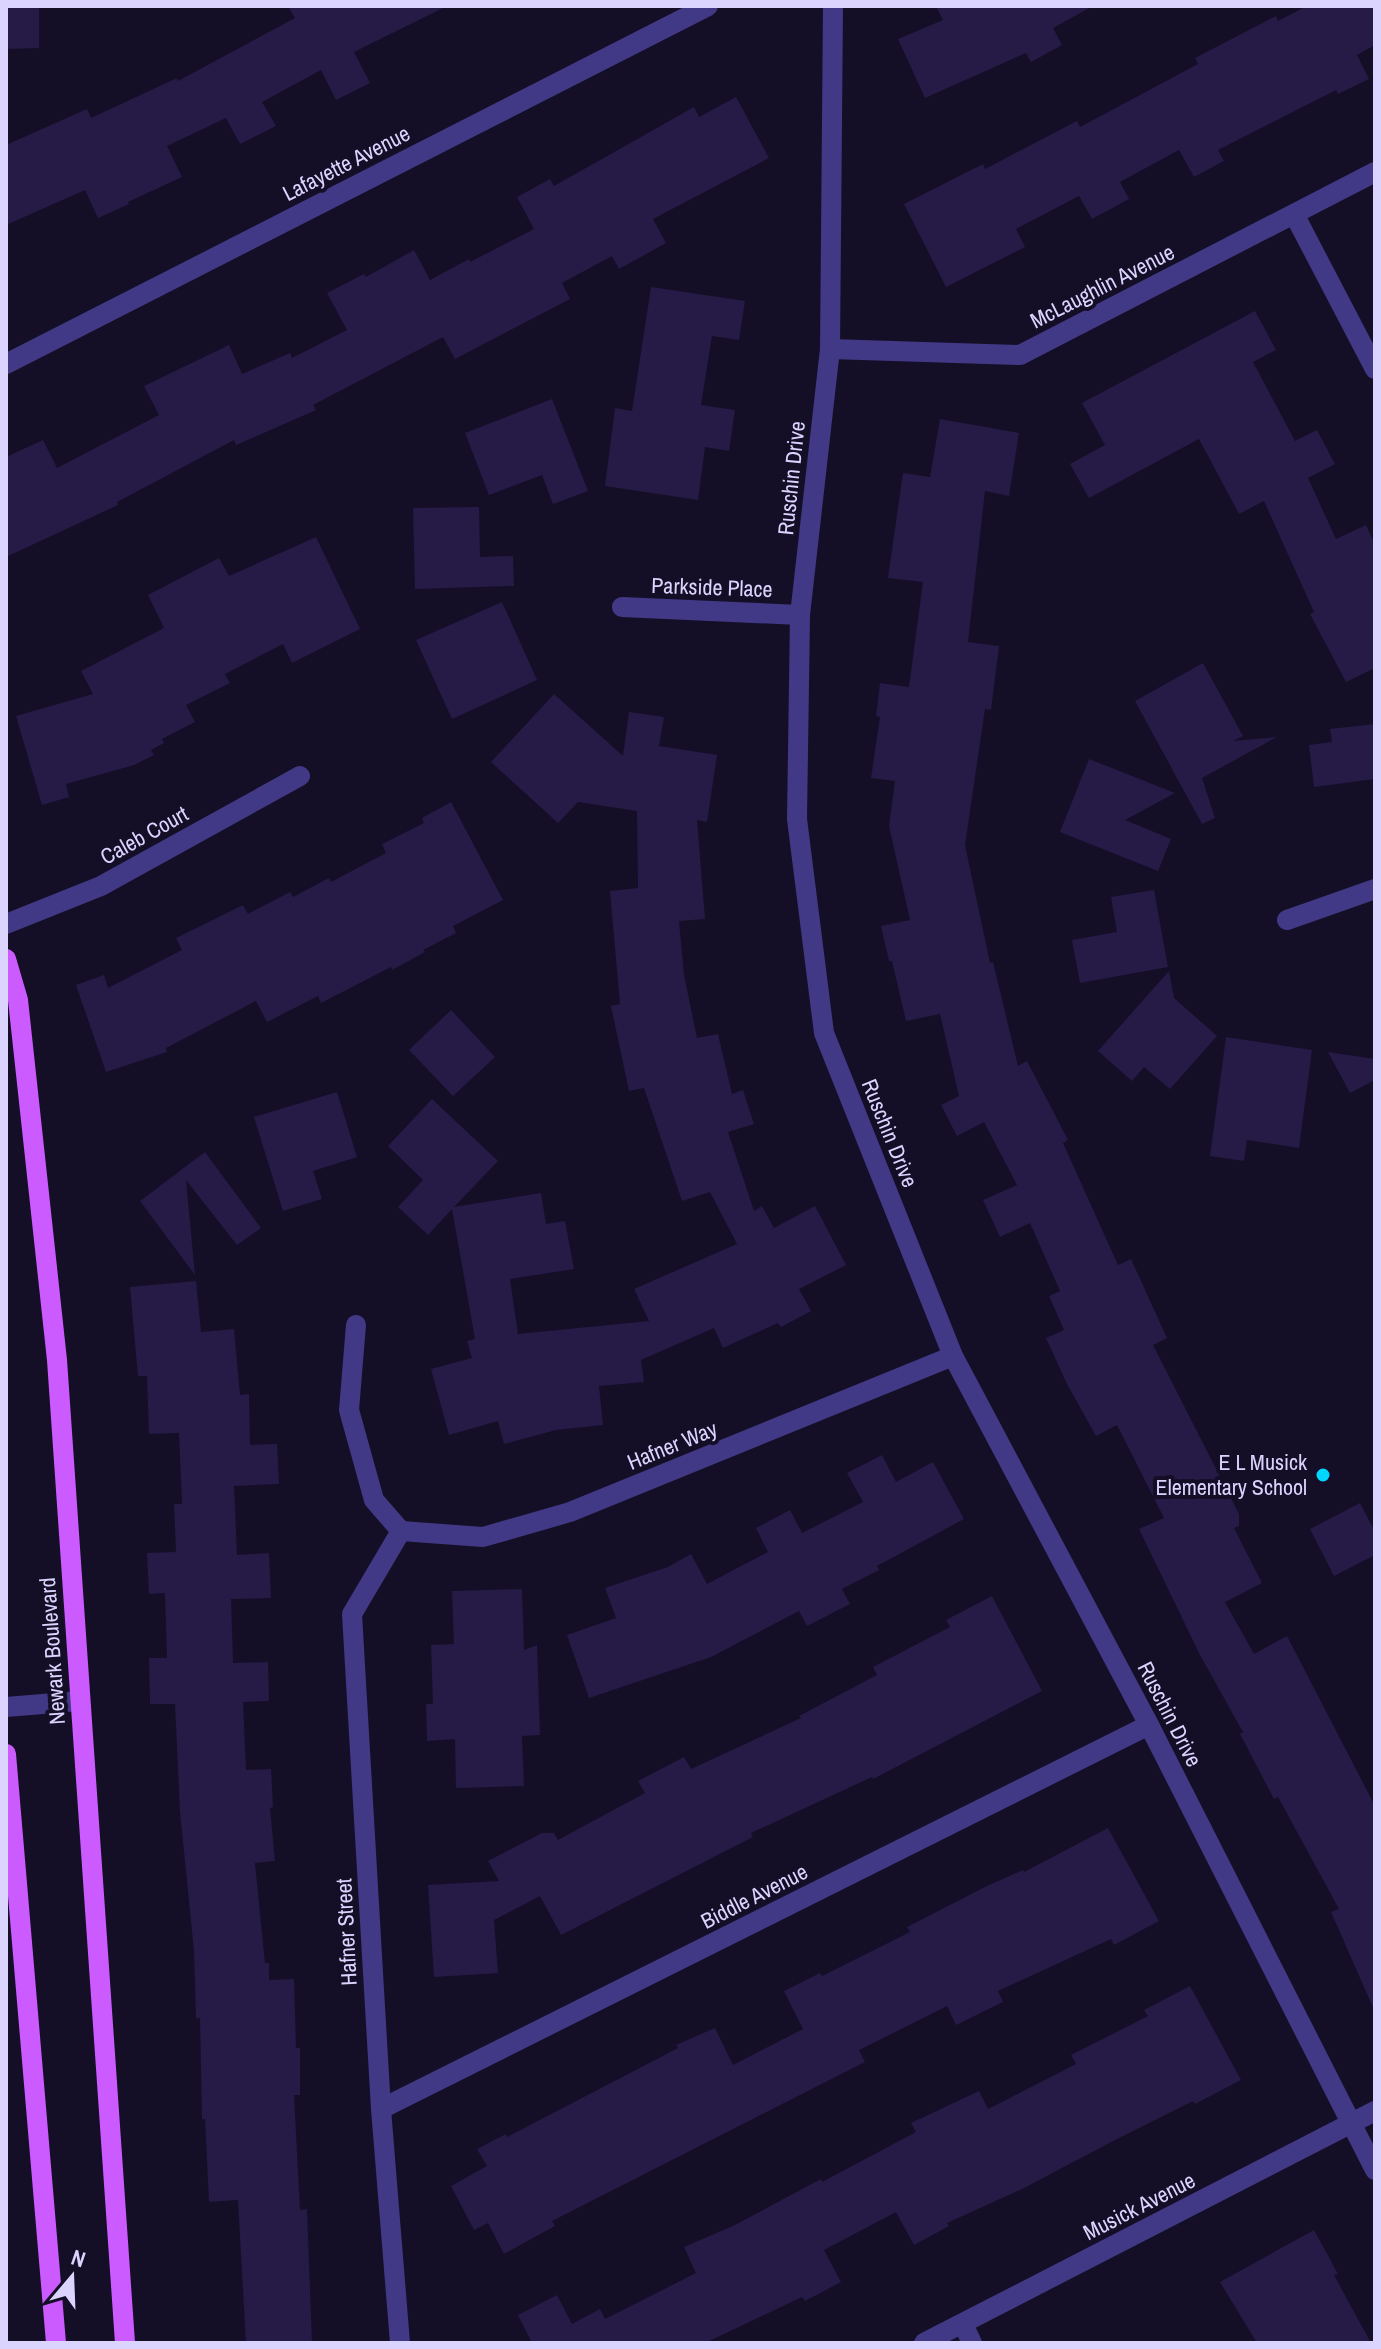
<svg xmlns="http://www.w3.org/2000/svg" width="1381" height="2349" font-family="'Archivo Narrow',sans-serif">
<rect width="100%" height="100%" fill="#140f26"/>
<g fill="#261a47">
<path d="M 6,6 L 39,6 L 39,48 L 6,49 Z"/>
<path d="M 288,6 L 447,6 L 354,52 L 370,83 L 336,100 L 321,70 L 262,102 L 276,126 L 240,144 L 226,118 L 167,146 L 182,177 L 128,202 L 129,204 L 98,218 L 85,190 L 6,225 L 6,145 L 87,109 L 91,118 L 177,78 L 178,81 L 295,18 Z"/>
<path d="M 936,6 L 1093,6 L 1053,28 L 1062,45 L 1031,62 L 1026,53 L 925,98 L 898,39 L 943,20 Z"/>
<path d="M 1307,6 L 1375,6 L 1375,45 L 1357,55 L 1369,79 L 1338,94 L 1336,90 L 1218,150 L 1224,161 L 1194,177 L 1179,150 L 1120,182 L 1129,199 L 1092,219 L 1079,196 L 1016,229 L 1025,247 L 946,287 L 904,204 L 983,164 L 985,169 L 1077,121 L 1080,127 L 1198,64 L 1195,58 L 1276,16 L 1278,21 Z"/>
<path d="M 736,97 L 769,158 L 653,219 L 666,243 L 619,269 L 612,256 L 562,283 L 570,299 L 455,359 L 443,337 L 313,405 L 316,410 L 236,445 L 234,440 L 117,502 L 118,505 L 6,557 L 6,457 L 43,440 L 57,468 L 159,415 L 144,386 L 229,345 L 242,374 L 290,353 L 292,358 L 347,330 L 327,293 L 364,274 L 366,277 L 414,250 L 430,280 L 469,259 L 470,262 L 534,229 L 517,197 L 550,179 L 554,186 L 694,107 L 699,117 Z"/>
<path d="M 651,287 L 745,301 L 739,340 L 712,336 L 701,405 L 735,410 L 729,451 L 705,447 L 698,500 L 605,486 L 615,408 L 632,411 Z"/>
<path d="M 1255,311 L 1276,350 L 1253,362 L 1295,441 L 1317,430 L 1335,464 L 1308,478 L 1336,539 L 1366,525 L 1375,545 L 1375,668 L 1346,682 L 1310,614 L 1314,612 L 1264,501 L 1239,514 L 1199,439 L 1089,498 L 1070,464 L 1105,445 L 1082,403 Z"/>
<path d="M 552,399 L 588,491 L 553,504 L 542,475 L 489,495 L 465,433 Z"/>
<path d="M 940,419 L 1019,433 L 1009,496 L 985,491 L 968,642 L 999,646 L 991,710 L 985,709 L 965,845 L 990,963 L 993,962 L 1018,1066 L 1027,1061 L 1068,1140 L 1063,1143 L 1118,1265 L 1131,1259 L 1167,1338 L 1153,1345 L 1239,1514 L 1239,1526 L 1234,1528 L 1262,1583 L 1225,1602 L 1254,1654 L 1287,1636 L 1375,1806 L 1375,2012 L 1331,1912 L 1339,1909 L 1278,1797 L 1274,1799 L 1240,1734 L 1243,1732 L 1200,1655 L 1139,1529 L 1164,1518 L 1117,1425 L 1096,1436 L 1067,1384 L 1046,1338 L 1064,1330 L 1049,1296 L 1060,1291 L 1030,1223 L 1000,1237 L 983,1200 L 1017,1185 L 984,1122 L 957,1136 L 941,1105 L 959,1096 L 940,1014 L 906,1021 L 892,961 L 889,961 L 881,926 L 910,920 L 889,826 L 895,781 L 871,778 L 880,717 L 876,716 L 880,683 L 909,687 L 923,582 L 888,578 L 903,473 L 930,477 Z"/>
<path d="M 479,507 L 480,557 L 513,556 L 514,586 L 415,589 L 413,508 Z"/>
<path d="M 316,537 L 360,629 L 292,663 L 283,644 L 225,674 L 230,683 L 186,705 L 195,722 L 162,739 L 164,743 L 151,750 L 154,755 L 134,765 L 66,784 L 69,797 L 42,805 L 16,716 L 93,694 L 81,671 L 164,628 L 148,595 L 219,558 L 229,576 Z"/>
<path d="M 502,602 L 537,680 L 452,719 L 416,640 Z"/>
<path d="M 1203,663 L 1243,736 L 1233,741 L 1277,737 L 1202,778 L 1215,818 L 1202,824 L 1135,701 Z"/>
<path d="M 554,694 L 623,756 L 629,712 L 664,717 L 659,746 L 717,755 L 707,822 L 697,820 L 705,919 L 679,921 L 684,975 L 697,1038 L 718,1034 L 732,1094 L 743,1090 L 754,1124 L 728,1132 L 754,1211 L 762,1206 L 774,1228 L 815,1206 L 846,1265 L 799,1289 L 811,1311 L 781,1327 L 778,1323 L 723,1348 L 714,1328 L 641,1360 L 644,1382 L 599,1386 L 603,1425 L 556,1430 L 504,1444 L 498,1421 L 449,1435 L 431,1369 L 472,1358 L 467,1341 L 475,1339 L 452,1209 L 428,1235 L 398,1207 L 423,1180 L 388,1146 L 432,1099 L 498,1161 L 454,1207 L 541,1193 L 546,1224 L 565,1221 L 574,1269 L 510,1279 L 518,1334 L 649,1321 L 634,1289 L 737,1244 L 710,1192 L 682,1201 L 644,1088 L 629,1091 L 611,1006 L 620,1004 L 610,891 L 638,888 L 637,811 L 578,802 L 558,823 L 491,762 Z"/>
<path d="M 1375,724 L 1375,779 L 1314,787 L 1309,745 L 1332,742 L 1330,729 Z"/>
<path d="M 1089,759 L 1175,793 L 1125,820 L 1171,839 L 1158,871 L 1060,832 Z"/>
<path d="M 451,802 L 503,900 L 453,926 L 456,933 L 423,950 L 425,952 L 392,970 L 391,967 L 321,1003 L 318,996 L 267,1022 L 256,1001 L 166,1048 L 167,1052 L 106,1072 L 76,985 L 104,975 L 108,988 L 182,950 L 176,938 L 243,905 L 248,914 L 290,892 L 293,897 L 329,878 L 331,882 L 386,853 L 382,844 L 424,823 L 422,818 Z"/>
<path d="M 1154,890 L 1168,967 L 1080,983 L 1072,940 L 1117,932 L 1111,897 Z"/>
<path d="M 1169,971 L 1174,998 L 1217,1036 L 1170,1089 L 1144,1067 L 1132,1081 L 1098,1051 Z"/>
<path d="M 451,1010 L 495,1057 L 453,1096 L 409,1050 Z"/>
<path d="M 1226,1037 L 1312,1050 L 1299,1148 L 1247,1140 L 1244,1161 L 1210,1156 Z"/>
<path d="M 1328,1052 L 1375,1059 L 1375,1080 L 1350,1093 Z"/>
<path d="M 337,1092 L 357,1157 L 313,1171 L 322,1199 L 283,1211 L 254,1117 Z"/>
<path d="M 205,1152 L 261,1228 L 237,1245 L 186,1180 L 195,1275 L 140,1201 Z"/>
<path d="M 196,1281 L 201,1332 L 234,1329 L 240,1395 L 249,1394 L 250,1445 L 277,1444 L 279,1484 L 234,1486 L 237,1555 L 269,1553 L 271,1598 L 231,1599 L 233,1663 L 268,1662 L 269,1701 L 243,1702 L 246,1770 L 271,1769 L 273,1807 L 270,1808 L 275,1861 L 255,1863 L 265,1963 L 269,1963 L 269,1980 L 294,1979 L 296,2048 L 300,2048 L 300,2095 L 294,2095 L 300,2210 L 307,2209 L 312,2343 L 246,2343 L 238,2200 L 209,2202 L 205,2119 L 202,2119 L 200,2018 L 196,2018 L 194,1951 L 180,1812 L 175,1704 L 150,1704 L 149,1658 L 167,1658 L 165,1593 L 149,1594 L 147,1553 L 176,1552 L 174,1504 L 182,1504 L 179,1433 L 149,1434 L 147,1376 L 138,1376 L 130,1287 Z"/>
<path d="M 882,1455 L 896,1482 L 933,1462 L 964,1519 L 877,1566 L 879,1570 L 842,1589 L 850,1604 L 807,1626 L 799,1611 L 711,1657 L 589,1698 L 567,1635 L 616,1618 L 605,1588 L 668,1567 L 691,1554 L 707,1584 L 768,1552 L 756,1528 L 790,1510 L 802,1533 L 863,1502 L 847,1473 Z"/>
<path d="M 1360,1503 L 1375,1532 L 1375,1555 L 1334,1576 L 1310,1529 Z"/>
<path d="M 522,1589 L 524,1650 L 537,1645 L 540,1735 L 522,1736 L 524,1786 L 456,1788 L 455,1739 L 427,1741 L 426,1704 L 433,1704 L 431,1645 L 454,1644 L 452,1591 Z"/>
<path d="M 992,1596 L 1042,1691 L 873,1779 L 872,1777 L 751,1833 L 753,1837 L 561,1935 L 540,1896 L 494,1920 L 498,1973 L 434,1977 L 428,1885 L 499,1881 L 488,1861 L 542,1833 L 554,1833 L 558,1840 L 645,1793 L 638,1781 L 684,1757 L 691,1769 L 801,1718 L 799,1716 L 877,1675 L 873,1667 L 950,1627 L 946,1620 Z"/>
<path d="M 1108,1828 L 1159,1921 L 1114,1945 L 1111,1939 L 998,1991 L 1003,2002 L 956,2025 L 947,2006 L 859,2050 L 865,2062 L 552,2221 L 555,2226 L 504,2254 L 488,2223 L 474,2230 L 451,2186 L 487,2166 L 477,2149 L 506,2134 L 507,2137 L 678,2048 L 676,2045 L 715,2028 L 733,2065 L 803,2029 L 784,1991 L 820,1973 L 822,1976 L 910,1932 L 907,1927 L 987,1886 L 1023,1870 L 1024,1872 Z"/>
<path d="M 1190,1986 L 1241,2080 L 1195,2104 L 1193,2101 L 1115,2140 L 1024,2188 L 947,2223 L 949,2226 L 914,2245 L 896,2212 L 824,2250 L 841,2282 L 805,2301 L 802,2297 L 705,2343 L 532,2343 L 518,2315 L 557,2295 L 572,2324 L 600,2309 L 605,2319 L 696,2273 L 684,2247 L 735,2225 L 821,2179 L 822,2182 L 916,2132 L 911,2123 L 979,2091 L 988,2109 L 1076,2064 L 1071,2055 L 1148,2016 L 1144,2010 Z"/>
<path d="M 1314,2230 L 1338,2274 L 1334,2275 L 1371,2343 L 1257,2343 L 1220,2282 Z"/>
</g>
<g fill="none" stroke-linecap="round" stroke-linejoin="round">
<g stroke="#413985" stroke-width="20">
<path d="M 833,6 L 830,349 L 800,615 L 797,819 L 824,1033 L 953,1356 L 1149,1725 L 1375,2170"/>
<path d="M 1294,214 L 1375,369"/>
<path d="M 830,349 L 1020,355 L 1375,172"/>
<path d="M 6,364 L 708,6"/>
<path d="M 622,607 L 800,615"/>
<path d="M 1287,920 L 1375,889"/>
<path d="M 6,924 L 101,886 L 300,776"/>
<path d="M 356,1325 L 349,1410 L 374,1500 L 401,1531"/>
<path d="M 401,1531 L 483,1537 L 570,1512 L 953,1356"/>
<path d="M 6,1707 L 79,1701"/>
<path d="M 381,2109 L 1149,1725"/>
<path d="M 963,2324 L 972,2343"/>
<path d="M 400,2343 L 381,2109 L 352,1614 L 401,1531"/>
<path d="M 924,2343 L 1375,2111"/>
</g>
<g stroke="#cb5bff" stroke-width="20">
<path d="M 6,959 L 18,1000 L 57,1360 L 125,2343"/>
<path d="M 6,1754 L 56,2343"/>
</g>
</g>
<circle fill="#00d6ff" stroke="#140f26" stroke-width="3" cx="1323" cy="1475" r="8"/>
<g text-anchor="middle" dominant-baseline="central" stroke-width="8" stroke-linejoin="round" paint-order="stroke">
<g font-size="22" fill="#dbd4ff" stroke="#140f26">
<text transform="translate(346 163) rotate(-27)">Lafayette Avenue</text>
<text transform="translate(1102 286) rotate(-27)">McLaughlin Avenue</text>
<text transform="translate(791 478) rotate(-84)">Ruschin Drive</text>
<text transform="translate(712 587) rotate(2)">Parkside Place</text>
<text transform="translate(144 835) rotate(-29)">Caleb Court</text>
<text transform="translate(890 1133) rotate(68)">Ruschin Drive</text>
<text transform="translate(672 1445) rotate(-22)">Hafner Way</text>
<text transform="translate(52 1651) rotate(-94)">Newark Boulevard</text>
<text transform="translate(1170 1714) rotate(63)">Ruschin Drive</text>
<text transform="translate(754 1896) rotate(-27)">Biddle Avenue</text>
<text transform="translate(346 1932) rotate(-93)">Hafner Street</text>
<text transform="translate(1139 2206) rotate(-27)">Musick Avenue</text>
</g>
<g font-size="22" fill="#dbd4ff" stroke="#140f26" text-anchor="end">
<text x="1307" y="1462">E L Musick<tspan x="1307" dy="25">Elementary School</tspan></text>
</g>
</g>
<rect width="1381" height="2349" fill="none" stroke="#dbd4ff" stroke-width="16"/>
<g transform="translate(72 2277) rotate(19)" stroke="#140f26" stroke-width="6" paint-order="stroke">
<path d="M0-6L14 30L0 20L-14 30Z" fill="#dbd4ff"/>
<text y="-12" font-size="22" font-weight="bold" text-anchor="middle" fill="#dbd4ff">N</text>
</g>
</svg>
